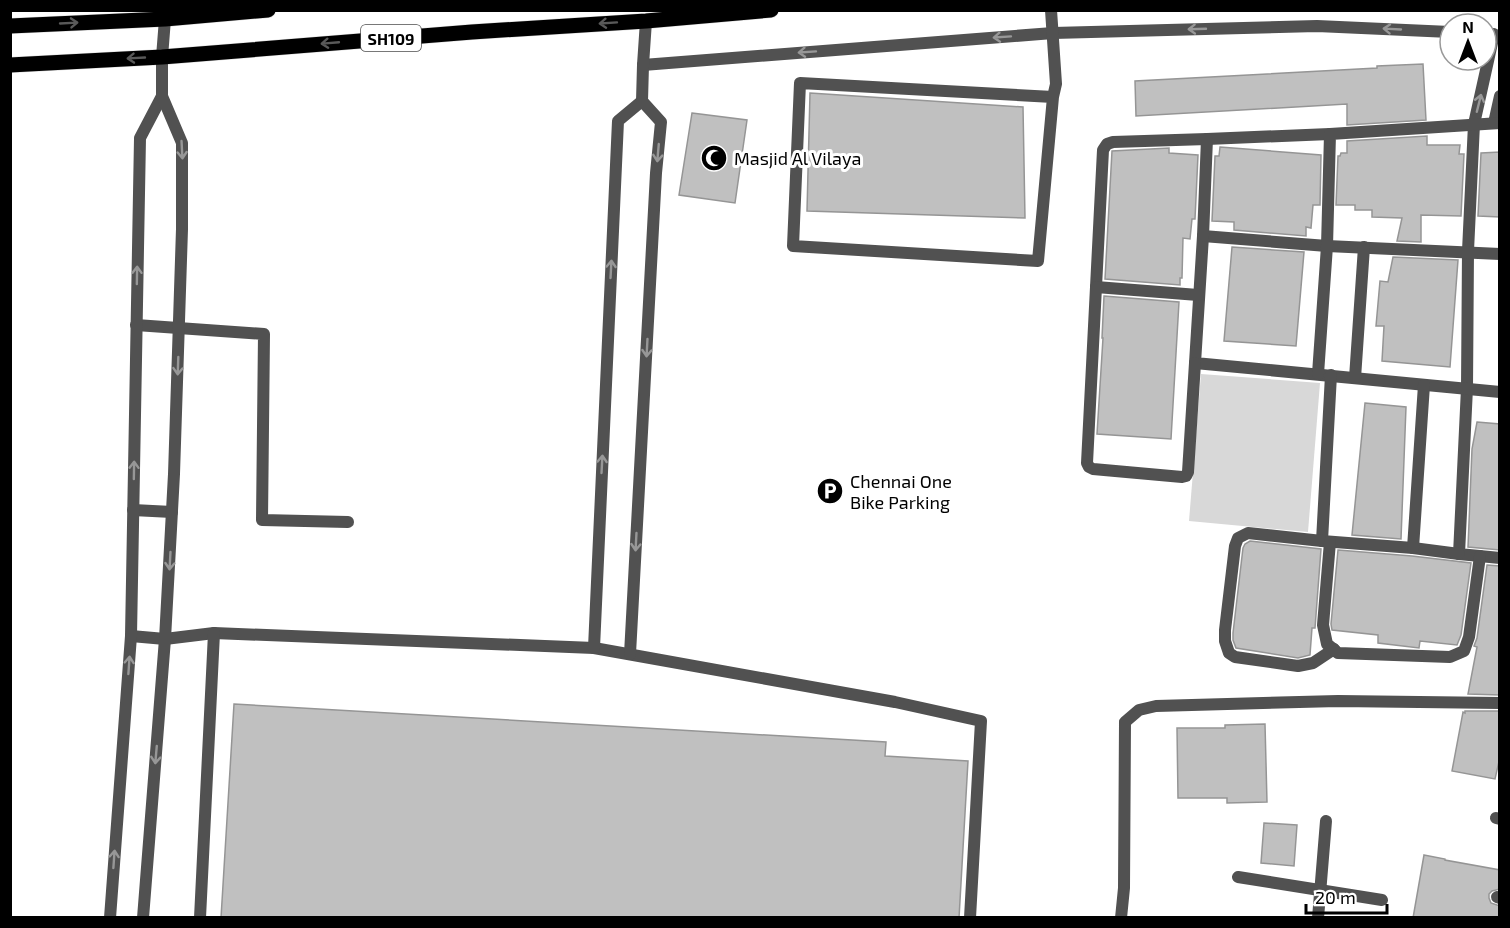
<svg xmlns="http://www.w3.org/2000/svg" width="1510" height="928" font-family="'Exo 2',sans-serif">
<rect width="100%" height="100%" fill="#fff"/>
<path fill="#d8d8d8" d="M 1201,374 L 1320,383 L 1308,532 L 1189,521 Z"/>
<g fill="#c0c0c0" stroke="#959595" stroke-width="1.5">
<path d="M 1423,64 L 1426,120 L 1347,125 L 1347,104 L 1136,116 L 1135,81 L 1377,68 L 1377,66 Z"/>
<path d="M 810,93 L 1023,107 L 1025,218 L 807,211 Z"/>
<path d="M 692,113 L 747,120 L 735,203 L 679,195 Z"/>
<path d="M 1427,136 L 1427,145 L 1460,145 L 1459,154 L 1464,154 L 1461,216 L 1421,215 L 1421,242 L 1397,241 L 1402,218 L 1372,217 L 1372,210 L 1355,210 L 1355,205 L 1336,205 L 1338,156 L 1340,156 L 1341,153 L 1347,153 L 1347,141 Z"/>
<path d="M 1220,147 L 1321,155 L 1320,205 L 1313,205 L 1311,228 L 1306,227 L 1306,236 L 1234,230 L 1234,222 L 1212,221 L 1215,156 L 1219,156 Z"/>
<path d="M 1169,148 L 1169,153 L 1198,155 L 1195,219 L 1192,219 L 1190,239 L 1183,238 L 1182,278 L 1180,278 L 1180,285 L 1105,279 L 1112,151 Z"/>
<path d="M 1500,152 L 1500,217 L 1478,216 L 1481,153 Z"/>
<path d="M 1232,247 L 1304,252 L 1296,346 L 1224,341 Z"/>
<path d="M 1393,257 L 1458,260 L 1450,367 L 1382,361 L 1384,326 L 1376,326 L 1380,281 L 1388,282 Z"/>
<path d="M 1104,296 L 1179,302 L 1171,439 L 1097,434 L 1103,338 L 1102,338 Z"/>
<path d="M 1365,403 L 1406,407 L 1401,539 L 1352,535 Z"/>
<path d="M 1477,422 L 1500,424 L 1500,550 L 1468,547 L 1472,449 Z"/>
<path d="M 1250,541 L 1321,549 L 1315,628 L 1312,628 L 1310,655 L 1298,658 L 1236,648 L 1233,640 L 1233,633 L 1243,548 L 1245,544 Z"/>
<path d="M 1338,550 L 1412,556 L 1471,563 L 1461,635 L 1457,645 L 1420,641 L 1419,648 L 1378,643 L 1378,635 L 1332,630 L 1331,624 Z"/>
<path d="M 1487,565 L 1500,566 L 1500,695 L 1468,694 L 1477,647 L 1474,646 L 1477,638 Z"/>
<path d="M 234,704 L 886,742 L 885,756 L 968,761 L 959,918 L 221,918 Z"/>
<path d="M 1465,711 L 1500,711 L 1500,757 L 1495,779 L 1452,771 L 1463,712 L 1465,713 Z"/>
<path d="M 1265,724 L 1267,802 L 1227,803 L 1227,798 L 1178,798 L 1177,728 L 1225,728 L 1225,725 Z"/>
<path d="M 1264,823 L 1297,825 L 1294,866 L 1261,863 Z"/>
<path d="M 1424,855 L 1445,859 L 1445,860 L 1500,870 L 1500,889 L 1492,891 L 1489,894 L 1489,898 L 1491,903 L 1500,906 L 1500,918 L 1413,918 Z"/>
</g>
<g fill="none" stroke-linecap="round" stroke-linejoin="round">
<defs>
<g id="primary">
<path d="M 10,26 L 165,19 L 268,10"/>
<path d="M 10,65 L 162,57 L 472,32 L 646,21 L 771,10"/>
</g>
</defs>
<use href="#primary" stroke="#dbdbdb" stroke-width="16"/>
<g stroke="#515151" stroke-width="12">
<path d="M 643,65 L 1053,33 L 1317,26 L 1450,32"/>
<path d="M 136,325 L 264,334 L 262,520 L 348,522"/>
<path d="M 133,510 L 172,512"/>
<path d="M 131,636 L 165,639 L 214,633 L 594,648 L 895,702 L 981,721 L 970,918"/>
<path d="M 594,648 L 618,121 L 642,101"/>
<path d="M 630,654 L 656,173 L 661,122 L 642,101 L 643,65 L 646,21"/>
<path d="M 110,918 L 131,636 L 140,138 L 162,96"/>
<path d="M 143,918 L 165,639 L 174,474 L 182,229 L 182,143 L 162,96 L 162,57 L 165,19"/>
<path d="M 200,918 L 214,633"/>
</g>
<g stroke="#515151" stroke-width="12">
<path d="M 1051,10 L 1056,84 L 1053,97 L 800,83 L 793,246 L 1038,261 L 1053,97"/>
<path d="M 1494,34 L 1474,124 L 1468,251 L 1467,388 L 1459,554 L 1500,558"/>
<path d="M 1494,123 L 1500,96"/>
<path d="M 1207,139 L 1330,134"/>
<path d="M 1500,254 L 1327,246 L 1203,236 L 1195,363 L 1500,392"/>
<path d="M 1096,287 L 1103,150 L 1107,144 L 1113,142 L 1207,139 L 1203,236"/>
<path d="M 1195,363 L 1188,472 L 1186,476 L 1182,477 L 1093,469 L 1089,467 L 1087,463 L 1096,287 L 1198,295"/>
<path d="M 1318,374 L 1327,246 L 1330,134 L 1500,123"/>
<path d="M 1331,375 L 1322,541 L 1413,548 L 1459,554"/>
<path d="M 1355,378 L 1364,247"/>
<path d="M 1322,541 L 1248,533 L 1238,538 L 1235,546 L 1225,630 L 1225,641 L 1229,653 L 1235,657 L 1298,666 L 1313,663 L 1334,649"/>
<path d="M 1330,542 L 1323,625 L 1327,644 L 1338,653 L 1450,657 L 1464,651 L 1469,637 L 1480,556"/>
<path d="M 1413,548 L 1424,385"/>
<path d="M 1496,818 L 1500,819"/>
<path d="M 1238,877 L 1382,900"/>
<path d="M 1497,897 L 1500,898"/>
<path d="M 1121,918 L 1124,888 L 1125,722 L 1139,710 L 1156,706 L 1338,701 L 1500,703"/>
<path d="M 1318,918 L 1326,821"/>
</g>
<use href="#primary" stroke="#000" stroke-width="15"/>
</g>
<defs><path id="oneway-shaft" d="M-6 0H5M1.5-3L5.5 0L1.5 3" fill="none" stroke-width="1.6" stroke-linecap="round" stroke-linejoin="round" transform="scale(1.5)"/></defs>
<g stroke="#595959">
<use href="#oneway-shaft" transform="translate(69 23) rotate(-3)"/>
<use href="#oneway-shaft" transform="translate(608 23) rotate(176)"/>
<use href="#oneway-shaft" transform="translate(330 43) rotate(175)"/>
<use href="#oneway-shaft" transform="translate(136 58) rotate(177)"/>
</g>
<g stroke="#979797">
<use href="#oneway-shaft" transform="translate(1197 29) rotate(178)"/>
<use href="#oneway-shaft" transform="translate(1392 29) rotate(-177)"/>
<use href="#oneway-shaft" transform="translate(1002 37) rotate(176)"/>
<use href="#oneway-shaft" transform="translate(807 52) rotate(176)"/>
<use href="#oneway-shaft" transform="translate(1479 103) rotate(-76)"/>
<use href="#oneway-shaft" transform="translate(182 150) rotate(87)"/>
<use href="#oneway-shaft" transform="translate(658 153) rotate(95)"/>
<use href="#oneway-shaft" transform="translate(611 269) rotate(-87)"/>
<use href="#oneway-shaft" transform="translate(137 275) rotate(-89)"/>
<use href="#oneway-shaft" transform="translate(647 348) rotate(93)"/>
<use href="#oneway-shaft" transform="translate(178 366) rotate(92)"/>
<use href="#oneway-shaft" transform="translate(602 464) rotate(-87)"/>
<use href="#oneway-shaft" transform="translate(134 470) rotate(-89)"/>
<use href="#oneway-shaft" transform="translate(636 542) rotate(93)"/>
<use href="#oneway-shaft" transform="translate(170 561) rotate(93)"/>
<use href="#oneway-shaft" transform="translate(129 665) rotate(-86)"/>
<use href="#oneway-shaft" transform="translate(156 755) rotate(95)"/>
<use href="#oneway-shaft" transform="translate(114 859) rotate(-86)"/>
</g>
<defs>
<symbol id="mosque-disc" viewBox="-11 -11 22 22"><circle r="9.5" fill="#000" stroke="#fff"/><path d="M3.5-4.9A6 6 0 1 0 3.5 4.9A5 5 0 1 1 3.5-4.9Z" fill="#fff"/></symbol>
<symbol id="parking-disc" viewBox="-11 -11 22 22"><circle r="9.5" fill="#000" stroke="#fff"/><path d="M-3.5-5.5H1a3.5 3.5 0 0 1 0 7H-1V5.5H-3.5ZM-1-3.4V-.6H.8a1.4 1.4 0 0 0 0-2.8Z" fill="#fff"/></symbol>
</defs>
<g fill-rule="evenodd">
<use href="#mosque-disc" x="699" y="143" width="30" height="30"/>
<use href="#parking-disc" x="815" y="476" width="30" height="30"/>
</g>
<g text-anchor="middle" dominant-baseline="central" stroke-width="6" stroke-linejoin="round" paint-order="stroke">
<rect fill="#fff" stroke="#4c4c4c" stroke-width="1.5" x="361" y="25" width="60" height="26" rx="4.5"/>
<g font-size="16" font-weight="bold" fill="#000">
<text x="391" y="38">SH109</text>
</g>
<g font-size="18" fill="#000" stroke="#fff" text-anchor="start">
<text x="734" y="158">Masjid Al Vilaya</text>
<text x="850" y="481">Chennai One<tspan x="850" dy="21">Bike Parking</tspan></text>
</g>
</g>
<rect width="1510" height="928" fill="none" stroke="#000000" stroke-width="24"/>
<g transform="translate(1468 42)"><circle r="28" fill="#ffffff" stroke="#999999" stroke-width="1.5"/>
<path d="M0-4.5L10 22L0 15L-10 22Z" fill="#000000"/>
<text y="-9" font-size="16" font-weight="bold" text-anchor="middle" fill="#000000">N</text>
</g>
<path d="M1306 904v9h81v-9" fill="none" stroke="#000000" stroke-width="3"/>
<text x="1315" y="904" font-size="18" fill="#000000" stroke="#ffffff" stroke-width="4.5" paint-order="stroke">20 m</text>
</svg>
